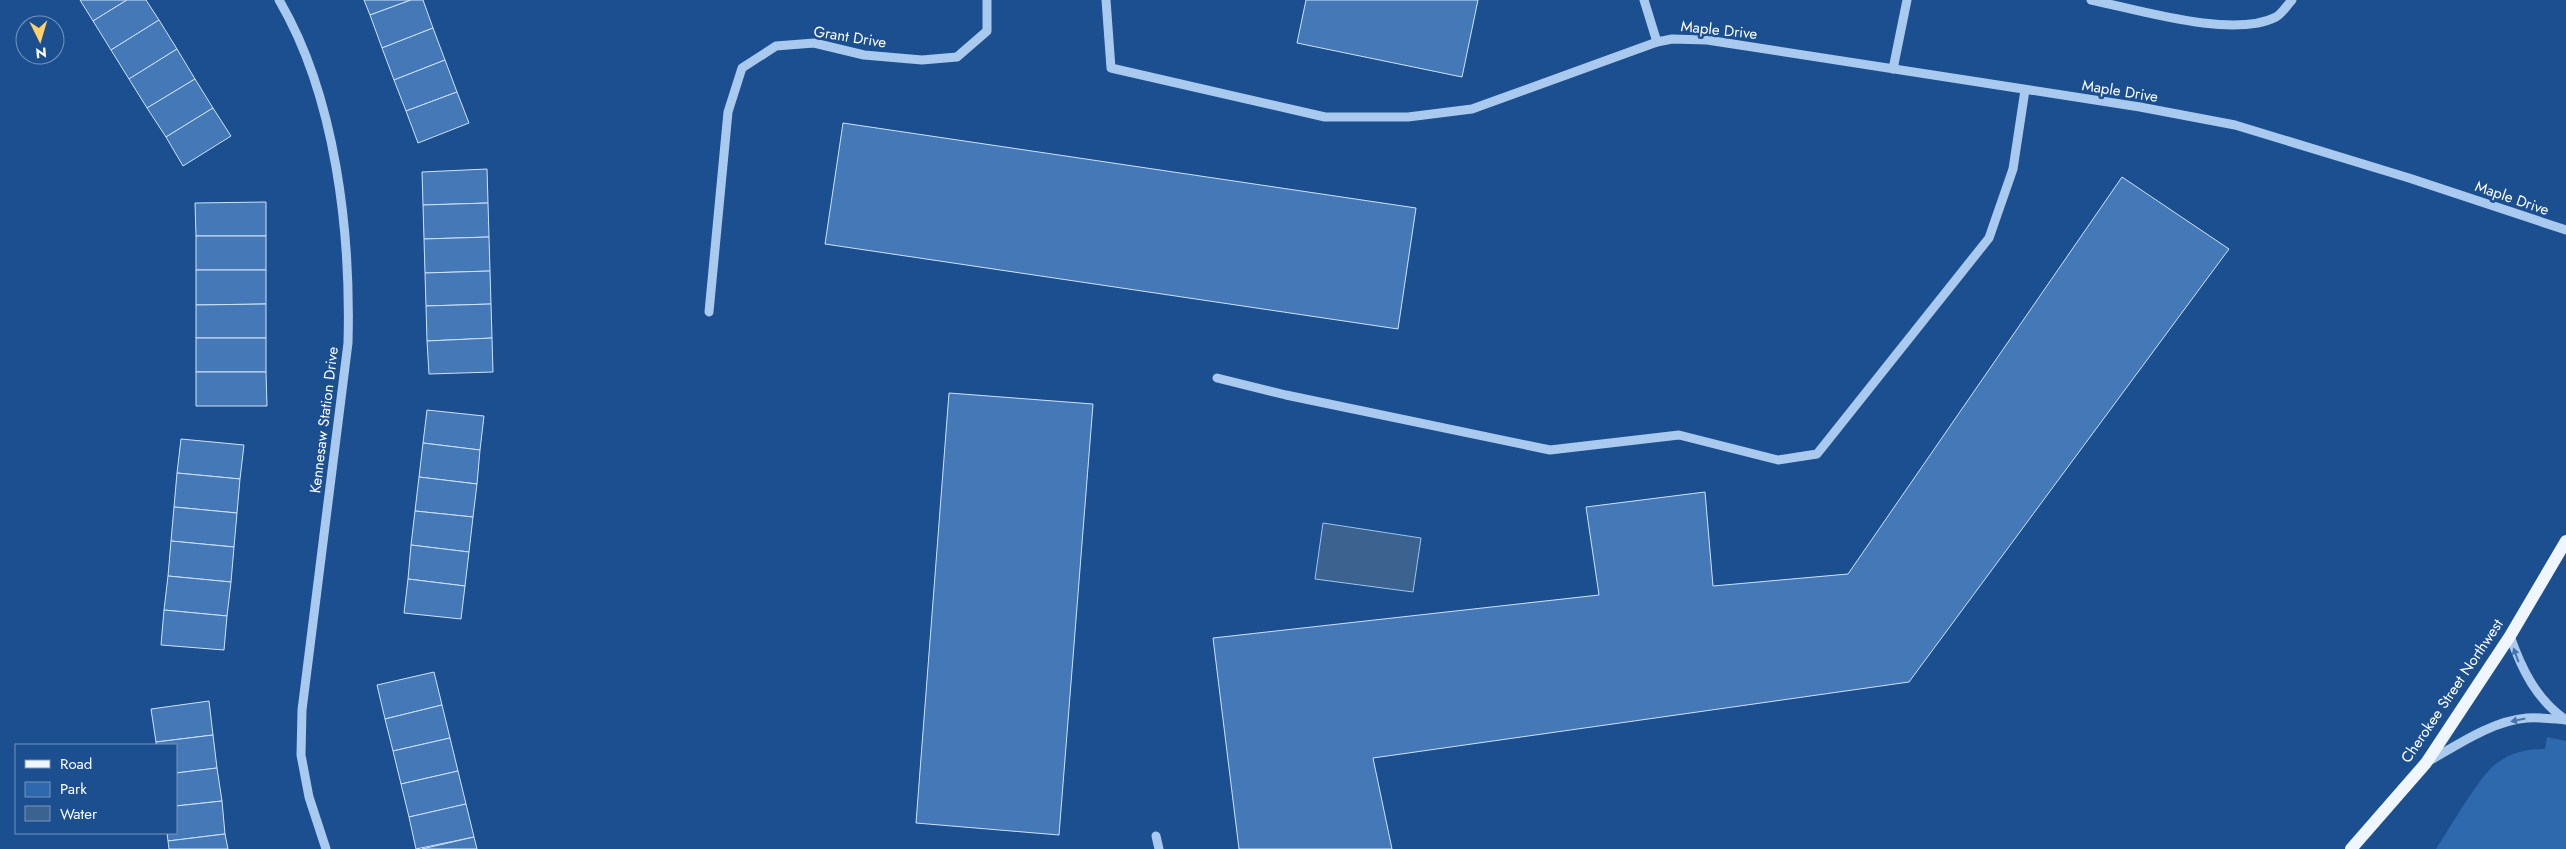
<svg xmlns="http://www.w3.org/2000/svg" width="2566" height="849" font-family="Jost,sans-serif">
<rect width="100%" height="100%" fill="#1b4f8f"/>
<path fill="#2e69ad" d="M 2547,737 L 2566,741 L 2566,849 L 2436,849 C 2449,829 2480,775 2497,763 C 2512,752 2528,749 2545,749 Z"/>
<path fill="#3c6290" stroke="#9cc4f0" d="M 1323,523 L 1421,538 L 1413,592 L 1315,579 Z"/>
<g fill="#4478b7" stroke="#cfe3fa">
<path d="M 80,0 L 127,0 L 93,21 Z"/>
<path d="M 127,0 L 146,0 L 159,20 L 111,50 L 93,21 Z"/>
<path d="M 364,0 L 411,0 L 370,15 Z"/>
<path d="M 411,0 L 423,0 L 433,28 L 382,48 L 370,15 Z"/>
<path d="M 1306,0 L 1478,0 L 1462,77 L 1297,43 Z"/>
<path d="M 159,20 L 177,49 L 129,79 L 111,50 Z"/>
<path d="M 433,28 L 445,60 L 394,80 L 382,48 Z"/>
<path d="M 177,49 L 195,79 L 147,108 L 129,79 Z"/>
<path d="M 445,60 L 457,92 L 406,111 L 394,80 Z"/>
<path d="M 195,79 L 213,108 L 166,137 L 147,108 Z"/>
<path d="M 457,92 L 469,123 L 418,143 L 406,111 Z"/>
<path d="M 213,108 L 231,136 L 183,166 L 166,137 Z"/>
<path d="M 843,123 L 1416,208 L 1398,329 L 825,244 Z"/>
<path d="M 487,169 L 488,203 L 423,205 L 422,172 Z"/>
<path d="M 2122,177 L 2229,249 L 1909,682 L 1373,758 L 1392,849 L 1239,849 L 1213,638 L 1599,595 L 1586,507 L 1705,492 L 1713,586 L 1848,574 Z"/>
<path d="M 266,202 L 266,236 L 196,236 L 195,203 Z"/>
<path d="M 488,203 L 489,237 L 424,239 L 423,205 Z"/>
<rect x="196" y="236" width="70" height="34"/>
<path d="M 489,237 L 490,271 L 425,273 L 424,239 Z"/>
<path d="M 196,270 L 266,270 L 266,304 L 196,305 Z"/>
<path d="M 490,271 L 491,304 L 426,306 L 425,273 Z"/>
<path d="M 266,304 L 266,338 L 196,338 L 196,305 Z"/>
<path d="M 491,304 L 492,338 L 427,341 L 426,306 Z"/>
<rect x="196" y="338" width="70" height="34"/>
<path d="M 492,338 L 493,372 L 429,374 L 427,341 Z"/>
<path d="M 196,372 L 266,372 L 267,406 L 196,406 Z"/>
<path d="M 949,393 L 1093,404 L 1059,835 L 916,823 Z"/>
<path d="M 427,410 L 484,416 L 480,450 L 423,443 Z"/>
<path d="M 181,439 L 244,445 L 240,479 L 177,473 Z"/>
<path d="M 423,443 L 480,450 L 477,484 L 419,477 Z"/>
<path d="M 177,473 L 240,479 L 237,513 L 174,507 Z"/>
<path d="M 419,477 L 477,484 L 473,517 L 415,511 Z"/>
<path d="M 174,507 L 237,513 L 234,547 L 171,541 Z"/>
<path d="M 415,511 L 473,517 L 469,552 L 411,545 Z"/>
<path d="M 171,541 L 234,547 L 231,582 L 168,576 Z"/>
<path d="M 411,545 L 469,552 L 465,586 L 408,579 Z"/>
<path d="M 168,576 L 231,582 L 227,616 L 164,610 Z"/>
<path d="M 408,579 L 465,586 L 461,619 L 404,613 Z"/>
<path d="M 164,610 L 227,616 L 224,650 L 161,645 Z"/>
<path d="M 434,672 L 442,705 L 385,719 L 377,685 Z"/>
<path d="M 209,701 L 213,735 L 156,742 L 151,709 Z"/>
<path d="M 442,705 L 450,738 L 393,751 L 385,719 Z"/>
<path d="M 213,735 L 217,768 L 176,773 L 176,745 L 156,745 L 156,742 Z"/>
<path d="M 450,738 L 458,771 L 401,784 L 393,751 Z"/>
<path d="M 217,768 L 222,801 L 176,806 L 176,773 Z"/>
<path d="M 458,771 L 466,804 L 409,817 L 401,784 Z"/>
<path d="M 222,801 L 225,834 L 168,841 L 167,833 L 176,833 L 176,806 Z"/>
<path d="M 466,804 L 474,837 L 416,849 L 409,817 Z"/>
<path d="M 225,834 L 228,849 L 169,849 L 168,841 Z"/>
<path d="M 474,837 L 477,849 L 422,849 Z"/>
</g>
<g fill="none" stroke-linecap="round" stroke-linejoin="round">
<g stroke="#a9c9ee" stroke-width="9">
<path d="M 279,0 C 336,97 351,233 348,343 L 302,710 L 301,755 L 309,797 L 326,849"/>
<path d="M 1106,0 L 1111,68 L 1325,117 L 1408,117 L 1472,109 L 1657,42 L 1672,39 L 1707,40 L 2140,107 L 2235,125 L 2409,178 L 2566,230"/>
<path d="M 1644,0 L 1657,42"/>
<path d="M 2091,0 C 2139,10 2233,39 2276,17 C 2282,14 2287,5 2292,0"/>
<path d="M 1893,69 L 1907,0"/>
<path d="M 709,312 L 728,112 L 742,68 L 776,46 L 814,43 L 864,55 L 922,60 L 957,57 L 987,31 L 987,0"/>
<path d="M 1217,378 L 1286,395 L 1550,450 L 1679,435 L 1778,460 L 1817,454 L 1989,238 L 2013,169 L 2025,90"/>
<path d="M 2510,636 C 2522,670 2536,699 2566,720"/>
<path d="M 2429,761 C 2459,744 2492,721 2527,718 C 2540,717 2553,719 2566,720"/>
<path d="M 1156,836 L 1159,849"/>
</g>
<path stroke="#f0f6ff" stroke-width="12" d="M 2351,849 L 2426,763 L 2510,636 L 2566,541"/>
</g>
<defs><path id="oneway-solid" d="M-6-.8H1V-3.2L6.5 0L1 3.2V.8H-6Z" transform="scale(1.25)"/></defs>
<g fill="#4674ac">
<use href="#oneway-solid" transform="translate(2516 655) rotate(-110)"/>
<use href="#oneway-solid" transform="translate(2518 720) rotate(168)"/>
</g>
<g text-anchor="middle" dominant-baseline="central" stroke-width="5" stroke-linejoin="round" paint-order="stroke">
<g font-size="15" fill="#fff" stroke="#1b4f8f">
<text transform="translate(1719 30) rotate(6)">Maple Drive</text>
<text transform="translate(850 37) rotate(9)">Grant Drive</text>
<text transform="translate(2120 91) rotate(9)">Maple Drive</text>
<text transform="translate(2512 198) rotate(19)">Maple Drive</text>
<text transform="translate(324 420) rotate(-83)">Kennesaw Station Drive</text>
<text transform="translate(2452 691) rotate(-56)">Cherokee Street Northwest</text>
</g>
</g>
<rect x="15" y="744" width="162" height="90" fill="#1b4f8f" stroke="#7695bc"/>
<rect x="25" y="760" width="25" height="8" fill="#f0f6ff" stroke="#7695bc"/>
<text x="60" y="769" font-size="15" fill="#ffffff">Road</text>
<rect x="25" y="782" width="25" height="15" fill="#2e69ad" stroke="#7695bc"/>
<text x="60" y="794" font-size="15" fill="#ffffff">Park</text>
<rect x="25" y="806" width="25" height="15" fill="#3c6290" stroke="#7695bc"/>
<text x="60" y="819" font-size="15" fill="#ffffff">Water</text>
<g transform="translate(40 40) rotate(175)"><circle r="24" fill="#1b4f8f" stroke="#7695bc"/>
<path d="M0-4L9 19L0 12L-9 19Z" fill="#ffd166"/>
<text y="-8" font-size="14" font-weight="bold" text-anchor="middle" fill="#ffffff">N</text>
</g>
</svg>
